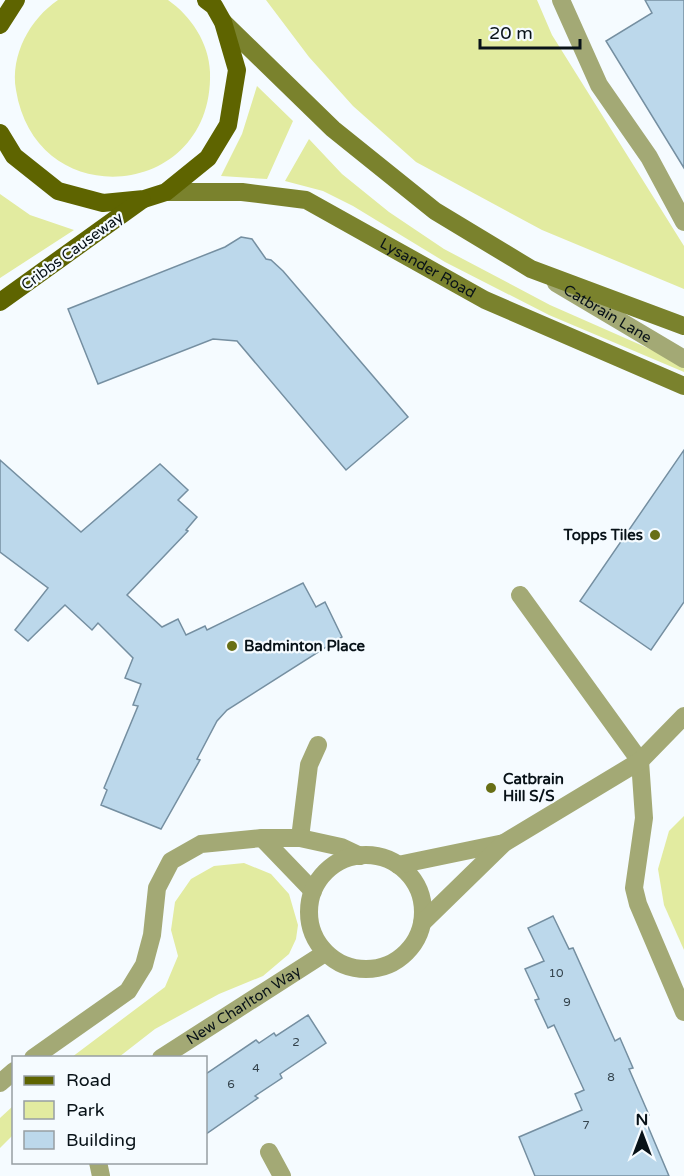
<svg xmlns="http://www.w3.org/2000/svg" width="684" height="1176" font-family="'Varela Round',sans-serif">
<rect width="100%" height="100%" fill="#f5fbff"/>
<g fill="#e2eba0">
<path d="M 58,0 L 168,0 C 191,16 209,43 210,72 C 214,200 36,216 16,90 C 10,55 30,19 58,0 Z"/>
<path d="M 266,0 L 537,0 L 552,35 L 684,246 L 684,289 L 542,230 L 416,162 L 353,106 L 309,57 Z"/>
<path d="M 257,86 L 293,121 L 267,179 L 221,176 L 242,134 Z"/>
<path d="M 309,139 L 342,174 L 389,212 L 444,249 L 550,305 L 684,364 L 684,372 L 549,315 L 445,262 L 353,206 L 323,191 L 285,181 Z"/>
<path d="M 0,194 L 30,215 L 74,230 L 0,278 Z"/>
<path d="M 684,816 L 684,950 L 664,905 L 658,869 L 669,831 Z"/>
<path d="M 244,863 L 271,874 L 289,894 L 298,925 L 296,939 L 289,954 L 263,976 L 219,994 L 155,1029 L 119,1057 L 72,1057 L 165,987 L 178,956 L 171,930 L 175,902 L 191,879 L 214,866 Z"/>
<path d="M 13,1106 L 13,1135 L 0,1148 L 0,1118 Z"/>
</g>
<g fill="#bcd8eb" stroke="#758fa1" stroke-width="1.5">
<path d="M 645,0 L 684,0 L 684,168 L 606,41 L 652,13 Z"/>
<path d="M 241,237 L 252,239 L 266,259 L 271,260 L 283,271 L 408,417 L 346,470 L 237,341 L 213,339 L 98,384 L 68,309 L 225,247 Z"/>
<path d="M 684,450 L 684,602 L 651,650 L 580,601 Z"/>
<path d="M 0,460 L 81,532 L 160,464 L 188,490 L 178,500 L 197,517 L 186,530 L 188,531 L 127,595 L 162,627 L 178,619 L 186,635 L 205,626 L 207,630 L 303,583 L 316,607 L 325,602 L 342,637 L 227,710 L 217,721 L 197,759 L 200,760 L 161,829 L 101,805 L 107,790 L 104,788 L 138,706 L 133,705 L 141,684 L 125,678 L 133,658 L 98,623 L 92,630 L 65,605 L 28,641 L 15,630 L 48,588 L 0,552 Z"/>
<path d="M 553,916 L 569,949 L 573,948 L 615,1041 L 620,1038 L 633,1068 L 629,1069 L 649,1115 L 644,1117 L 669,1176 L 535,1176 L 519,1137 L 582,1110 L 575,1094 L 584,1090 L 554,1025 L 548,1028 L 535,1000 L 539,999 L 525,969 L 544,961 L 528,928 Z"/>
<path d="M 308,1015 L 326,1043 L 280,1074 L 282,1078 L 255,1096 L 258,1098 L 206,1134 L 206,1074 L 256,1040 L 259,1043 L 274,1033 L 276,1036 Z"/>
</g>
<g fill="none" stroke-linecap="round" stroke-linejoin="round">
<g stroke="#a3a975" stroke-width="18">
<path d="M 561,0 L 599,85 L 649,157 L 684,222"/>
<path d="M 520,595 L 640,761"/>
<path d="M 262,838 L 313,891"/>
<path d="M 300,838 L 309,765 L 318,745"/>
<path d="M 33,1058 L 128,991 L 144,965 L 152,935 L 157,888 L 171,861 L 201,844 L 262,838 L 300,838 L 341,847 L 360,856"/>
<path d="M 0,1083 L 14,1071"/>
<path d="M 269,1152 L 282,1176"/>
</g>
<g stroke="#a3a975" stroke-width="18">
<path id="s1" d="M 556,283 L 684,359"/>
<path d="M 640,761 L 644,818 L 634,888 L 638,904 L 684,1012"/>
<circle cx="366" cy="912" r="57"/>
<path d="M 398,865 L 504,843"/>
<path d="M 422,923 L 504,843 L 640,761 L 684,716"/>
<path id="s2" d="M 161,1058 L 325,953"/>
<path d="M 98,1162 L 101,1176"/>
</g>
<g stroke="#7a822d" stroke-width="18">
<path d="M 223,22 L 333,129 L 435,211 L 531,269 L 684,326"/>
<path id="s3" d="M 166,192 L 242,192 L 306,200 L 485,300 L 684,386"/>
</g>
<g stroke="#5e6400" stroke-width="18">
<path d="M 0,25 L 16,0"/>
<path d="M 0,133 L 14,156 L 58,191 L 103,203 L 144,199 L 166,192 L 208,158 L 228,125 L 237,70 L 223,22 L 214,6 L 206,0"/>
<path d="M 0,302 L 142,200"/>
</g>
</g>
<g fill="#686f15" stroke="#f5fbff" stroke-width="2">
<circle cx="655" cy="535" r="6"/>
<circle cx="232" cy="646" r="6"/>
<circle cx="491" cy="788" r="6"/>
</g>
<g text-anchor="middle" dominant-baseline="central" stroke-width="4.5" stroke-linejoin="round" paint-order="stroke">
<g font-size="12" fill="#35444d">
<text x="556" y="973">10</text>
<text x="567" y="1002">9</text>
<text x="296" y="1042">2</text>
<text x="256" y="1068">4</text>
<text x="611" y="1077">8</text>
<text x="231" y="1084">6</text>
<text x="586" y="1125">7</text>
</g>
<g font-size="15" fill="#081218" stroke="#f5fbff">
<text transform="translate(72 251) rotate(-36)">Cribbs Causeway</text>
<text stroke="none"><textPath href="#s3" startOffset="280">Lysander Road</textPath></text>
<text stroke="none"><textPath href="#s1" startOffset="60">Catbrain Lane</textPath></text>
<text stroke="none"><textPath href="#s2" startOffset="98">New Charlton Way</textPath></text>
</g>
<g font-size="15" font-weight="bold" fill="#081218" stroke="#f5fbff" text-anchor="start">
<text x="643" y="535" text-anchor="end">Topps Tiles</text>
<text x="244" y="646">Badminton Place</text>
<text x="503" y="779">Catbrain<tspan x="503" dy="17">Hill S/S</tspan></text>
</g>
</g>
<rect x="12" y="1056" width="195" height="108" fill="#f5fbff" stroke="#969ea3" stroke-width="1.5"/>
<rect x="24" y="1076" width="30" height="9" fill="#5e6400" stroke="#969ea3" stroke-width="1.5"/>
<text x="66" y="1086" font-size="18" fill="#081218">Road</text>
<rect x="24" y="1101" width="30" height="18" fill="#e2eba0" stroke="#969ea3" stroke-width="1.5"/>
<text x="66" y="1116" font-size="18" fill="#081218">Park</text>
<rect x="24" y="1131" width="30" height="18" fill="#bcd8eb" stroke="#969ea3" stroke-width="1.5"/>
<text x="66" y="1146" font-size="18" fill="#081218">Building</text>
<g transform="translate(642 1134)" stroke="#f5fbff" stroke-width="4.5" paint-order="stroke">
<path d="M0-4.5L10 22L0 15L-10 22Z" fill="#081218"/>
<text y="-9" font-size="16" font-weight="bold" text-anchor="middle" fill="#081218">N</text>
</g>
<path d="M480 39v9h100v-9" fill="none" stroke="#081218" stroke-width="3"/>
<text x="489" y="39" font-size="18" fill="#081218" stroke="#f5fbff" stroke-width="4.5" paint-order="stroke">20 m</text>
</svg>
